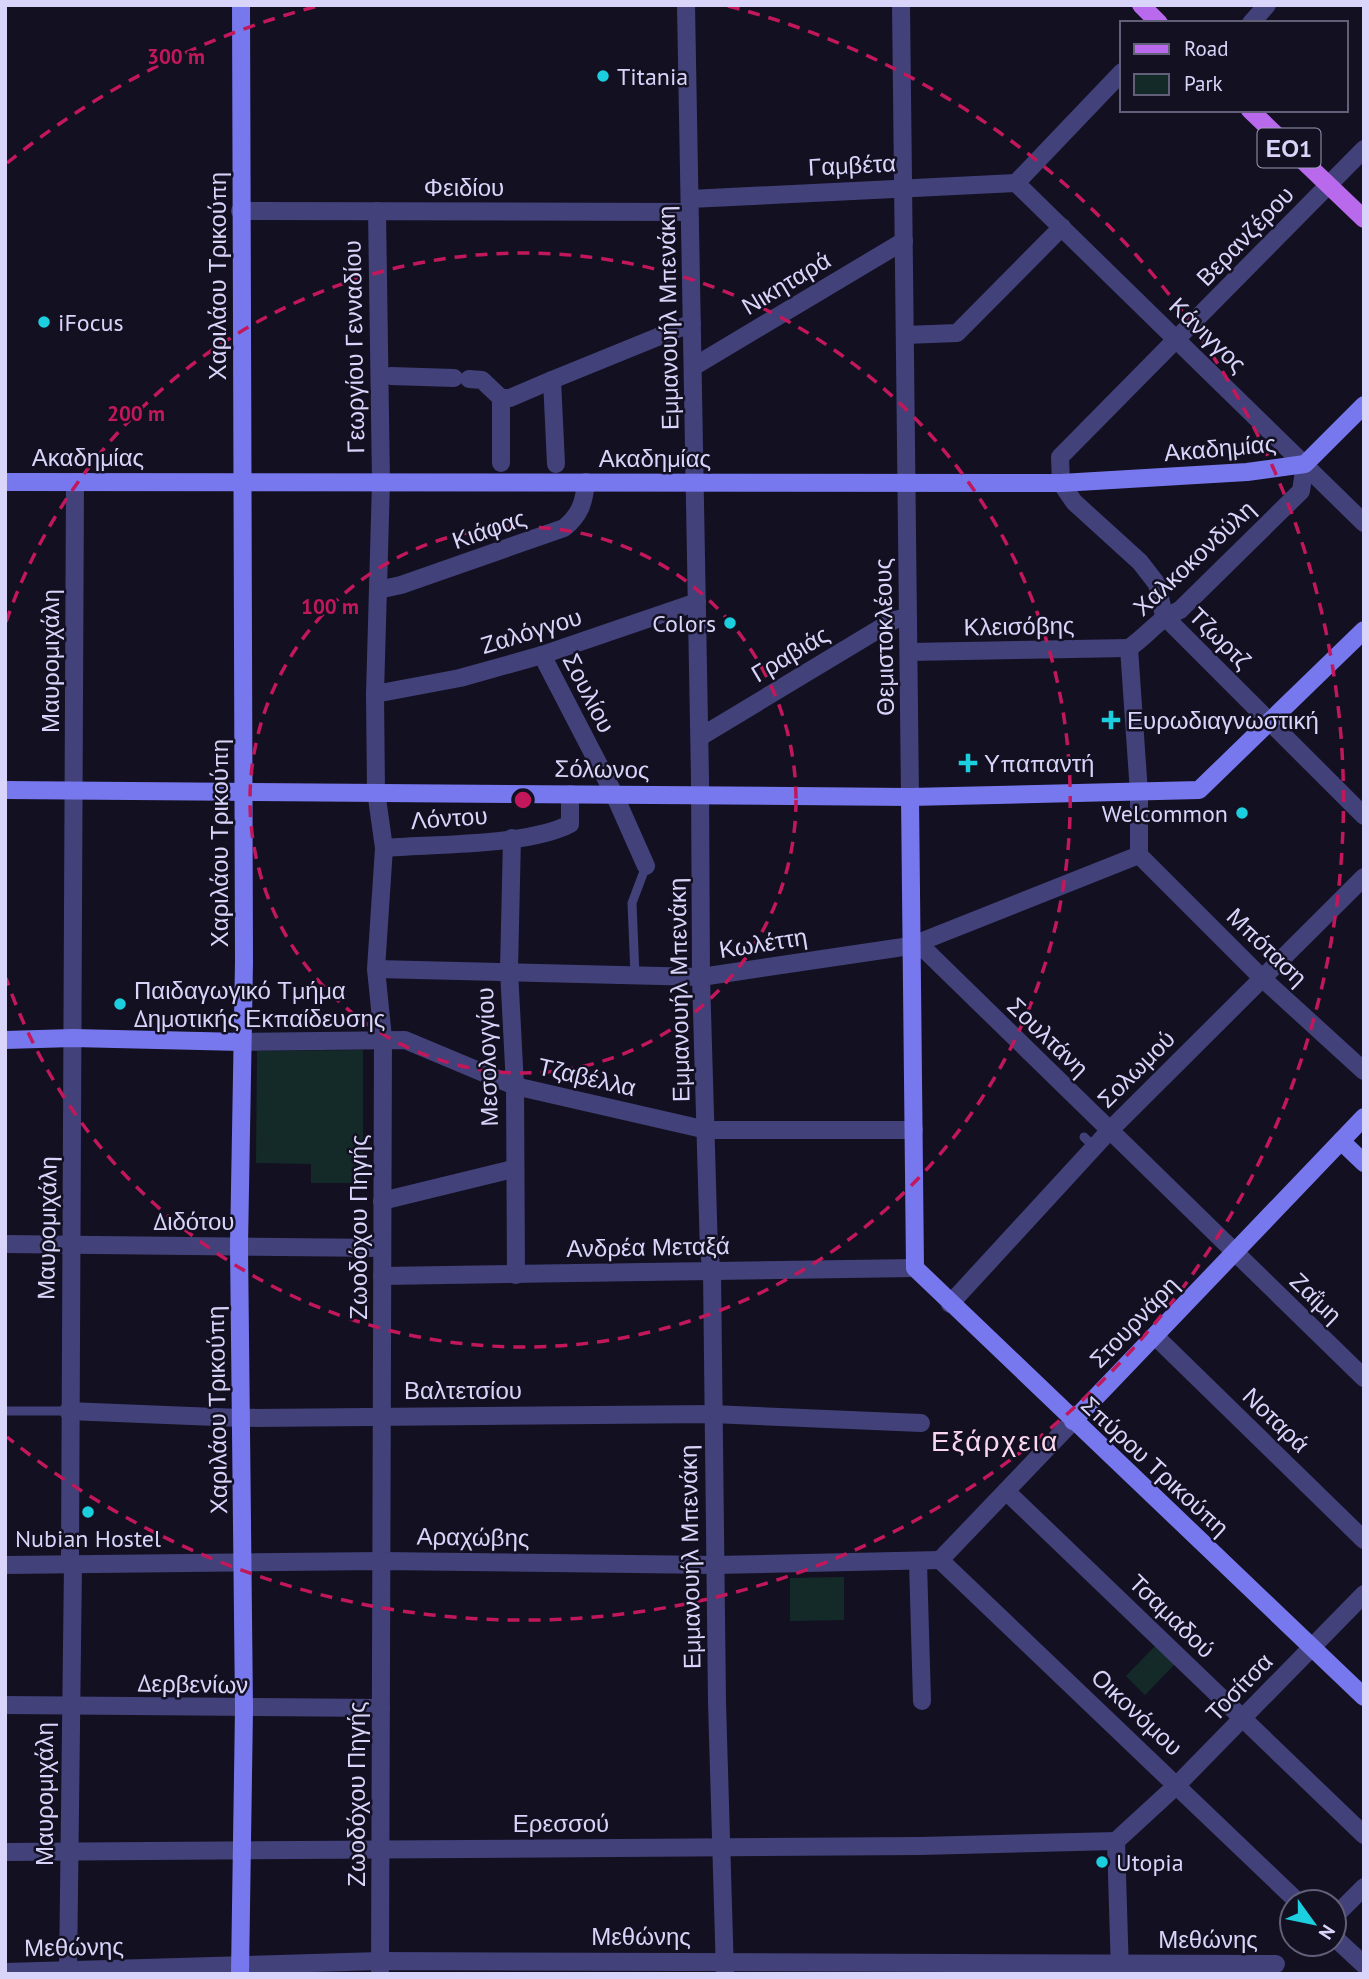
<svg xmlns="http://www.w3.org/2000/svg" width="1369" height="1979" font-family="'PT Sans',sans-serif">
<rect width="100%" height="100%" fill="#131021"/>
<g fill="#142a29">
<path d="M 363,1050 L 363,1183 L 311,1183 L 311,1164 L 256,1163 L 257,1051 Z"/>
<path d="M 844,1577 L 844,1620 L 790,1621 L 790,1578 Z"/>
<path d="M 1156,1645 L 1175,1664 L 1145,1695 L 1126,1676 Z"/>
</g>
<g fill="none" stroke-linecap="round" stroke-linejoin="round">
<g stroke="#42417a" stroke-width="9">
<path d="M 635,975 L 632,903 L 646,866"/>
<path d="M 1084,1137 L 1094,1147"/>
<path d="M 5,1411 L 68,1411"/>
</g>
<g stroke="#42417a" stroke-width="18">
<path d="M 686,5 L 700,779 L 701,977 L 709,1252 L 712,1271 L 717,1702 L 725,1974"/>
<path d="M 901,5 L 910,797"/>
<path d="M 1251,23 L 1267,5"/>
<path d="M 1364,149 L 1060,457 L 1061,483 L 1074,502 L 1140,562 L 1157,584 L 1164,616 L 1364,816"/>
<path d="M 1016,183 L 1364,523"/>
<path d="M 1016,183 L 1122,72"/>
<path d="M 690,199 L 1016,183"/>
<path d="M 240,211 L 688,212"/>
<path d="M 377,211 L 381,482 L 375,694 L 376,791 L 384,848 L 376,969 L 383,1038 L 380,1974"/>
<path d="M 905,335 L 957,333 L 1062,227"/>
<path d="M 693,367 L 904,241"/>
<path d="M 391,376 L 454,378"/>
<path d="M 469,379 L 482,380 L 501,398 L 510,398 L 552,380"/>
<path d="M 501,463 L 501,398"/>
<path d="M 556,464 L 552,380 L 692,323"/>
<path d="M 378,590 L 401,585 L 564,528 C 580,515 584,503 586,482"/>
<path d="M 1129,648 C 1148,635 1159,618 1180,610 L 1301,491 L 1305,464"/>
<path d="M 1129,648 L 1139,793 L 1139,855"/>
<path d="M 909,652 L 1129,648"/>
<path d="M 542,655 L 614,794 L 646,866"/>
<path d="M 375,694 L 460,678 L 542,655 L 697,602"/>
<path d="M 700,737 L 894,620 L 908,617"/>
<path d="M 512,838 L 509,970 L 515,1086 L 516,1275"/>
<path d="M 384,848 C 433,844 528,846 570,824 L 570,794"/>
<path d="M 1139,855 L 1263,979 L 1364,1071"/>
<path d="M 918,943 L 1364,1378"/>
<path d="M 376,969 L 701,977 L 910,946 L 1139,855"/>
<path d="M 242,1042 L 405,1040 L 515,1086 L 707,1130 L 914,1130"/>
<path d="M 382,1201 L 513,1169"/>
<path d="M 5,1244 L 382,1248"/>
<path d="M 382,1276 L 915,1268"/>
<path d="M 950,1304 L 1110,1130 L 1364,877"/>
<path d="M 1155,1336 L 1364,1540"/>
<path d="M 68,1411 L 240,1418 L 712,1414 L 921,1423"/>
<path d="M 1006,1491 L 1364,1835"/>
<path d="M 940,1560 L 1298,1902"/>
<path d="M 940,1560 L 1073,1421"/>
<path d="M 918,1562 L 922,1701"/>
<path d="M 5,1565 L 381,1561 L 715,1565 L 940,1560"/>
<path d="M 5,1705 L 381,1708"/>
<path d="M 1116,1841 L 1178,1784 L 1364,1594"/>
<path d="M 1116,1841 L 1120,1973"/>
<path d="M 5,1852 L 920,1846 L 1116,1841"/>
<path d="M 1334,1917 L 1364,1887"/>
<path d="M 1334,1937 L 1364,1965"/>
<path d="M 5,1972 L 380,1961 L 1276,1964"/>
<path d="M 68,1974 L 73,1564 L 70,1557 L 75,482"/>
</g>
<g stroke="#7878ee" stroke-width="18">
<path d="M 5,482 L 1061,483 L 1247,472 L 1305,464 L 1364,405"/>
<path d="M 5,790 L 910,797 L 1199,790 L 1364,630"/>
<path d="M 910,797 L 915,1268 L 1364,1697"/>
<path d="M 5,1040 L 73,1038 L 242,1042"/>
<path d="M 1341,1141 L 1364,1163"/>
<path d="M 1073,1421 L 1364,1117"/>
<path d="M 240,1974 L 244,1709 L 239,1246 L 244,962 L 241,5"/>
</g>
<g stroke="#b969ec" stroke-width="18">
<path d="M 1141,5 L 1159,23"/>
<path d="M 1250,110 L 1364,219"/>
</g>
</g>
<g fill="none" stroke="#c2185b" stroke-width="3.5" stroke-dasharray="12 9">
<circle cx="523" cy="800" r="273"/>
<path d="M6 622A547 547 0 1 1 6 978"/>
<path d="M7 163A820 820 0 0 1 318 6M728 6A820 820 0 1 1 7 1437"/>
</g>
<g fill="#1ccfdf" stroke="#131021" stroke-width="2.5">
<circle cx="603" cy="76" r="7"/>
<circle cx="44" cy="322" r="7"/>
<circle cx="730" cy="623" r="7"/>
<path d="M1107.5 709.5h7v7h7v7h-7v7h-7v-7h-7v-7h7z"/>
<path d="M964.5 752.5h7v7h7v7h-7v7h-7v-7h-7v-7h7z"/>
<circle cx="1242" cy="813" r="7"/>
<circle cx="120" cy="1004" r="7"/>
<circle cx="88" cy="1512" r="7"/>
<circle cx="1102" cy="1862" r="7"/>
</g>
<g text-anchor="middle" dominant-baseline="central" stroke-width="5" stroke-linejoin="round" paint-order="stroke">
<rect fill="#131021" stroke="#9e9ab9" stroke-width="2" x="1257.5" y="128.5" width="63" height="39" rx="5"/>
<g font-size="23" font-weight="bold" fill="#d9d5fa">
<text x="1289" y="148">ΕΟ1</text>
</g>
<g font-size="24" fill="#d9d5fa" stroke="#131021" text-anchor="start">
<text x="617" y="76">Titania</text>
<text x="58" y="322">iFocus</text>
<text x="716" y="623" text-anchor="end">Colors</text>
<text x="1127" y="720">Ευρωδιαγνωστική</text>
<text x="984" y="763">Υπαπαντή</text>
<text x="1228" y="813" text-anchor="end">Welcommon</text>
<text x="134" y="990">Παιδαγωγικό Τμήμα<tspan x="134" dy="28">Δημοτικής Εκπαίδευσης</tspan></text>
<text x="88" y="1538" text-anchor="middle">Nubian Hostel</text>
<text x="1116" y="1862">Utopia</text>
</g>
<g font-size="24" fill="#d9d5fa" stroke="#131021">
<text transform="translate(852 165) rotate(-3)">Γαμβέτα</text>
<text x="464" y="187">Φειδίου</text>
<text transform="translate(1245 236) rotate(-46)">Βερανζέρου</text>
<text transform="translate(217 276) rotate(-90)">Χαριλάου Τρικούπη</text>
<text transform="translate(786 283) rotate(-31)">Νικηταρά</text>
<text transform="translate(668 318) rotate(-91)">Εμμανουήλ Μπενάκη</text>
<text transform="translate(1208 335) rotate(44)">Κάνιγγος</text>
<text transform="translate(354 347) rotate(-91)">Γεωργίου Γενναδίου</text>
<text transform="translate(1220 448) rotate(-5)">Ακαδημίας</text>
<text x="88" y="457">Ακαδημίας</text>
<text x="655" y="458">Ακαδημίας</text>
<text transform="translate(489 529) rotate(-19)">Κιάφας</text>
<text transform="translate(1194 558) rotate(-43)">Χαλκοκονδύλη</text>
<text transform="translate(1019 626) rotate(-1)">Κλεισόβης</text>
<text transform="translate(531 631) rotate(-17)">Ζαλόγγου</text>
<text transform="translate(884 637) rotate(-91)">Θεμιστοκλέους</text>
<text transform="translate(1220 638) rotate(45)">Τζωρτζ</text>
<text transform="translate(790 654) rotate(-31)">Γραβιάς</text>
<text transform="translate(50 661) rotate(-90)">Μαυρομιχάλη</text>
<text transform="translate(589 693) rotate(63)">Σουλίου</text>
<text transform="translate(602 769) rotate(1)">Σόλωνος</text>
<text transform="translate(449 818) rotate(-4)">Λόντου</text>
<text transform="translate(219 843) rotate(-90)">Χαριλάου Τρικούπη</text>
<text transform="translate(763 943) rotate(-9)">Κωλέττη</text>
<text transform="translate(1267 947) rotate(44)">Μπόταση</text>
<text transform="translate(679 990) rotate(-91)">Εμμανουήλ Μπενάκη</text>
<text transform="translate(1048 1037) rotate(44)">Σουλτάνη</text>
<text transform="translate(487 1057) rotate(-92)">Μεσολογγίου</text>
<text transform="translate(1136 1069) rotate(-45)">Σολωμού</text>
<text transform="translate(587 1077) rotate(13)">Τζαβέλλα</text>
<text x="194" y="1221">Διδότου</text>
<text transform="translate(358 1227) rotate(-90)">Ζωοδόχου Πηγής</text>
<text transform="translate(47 1228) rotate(-89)">Μαυρομιχάλη</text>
<text transform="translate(648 1247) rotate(-1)">Ανδρέα Μεταξά</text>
<text transform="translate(1316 1298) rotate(44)">Ζαΐμη</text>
<text transform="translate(1134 1322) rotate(-46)">Στουρνάρη</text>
<text x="463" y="1390">Βαλτετσίου</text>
<text transform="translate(217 1410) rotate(-91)">Χαριλάου Τρικούπη</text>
<text transform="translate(1276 1420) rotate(44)">Νοταρά</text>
<text transform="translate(1155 1466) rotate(43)">Σπύρου Τρικούπη</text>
<text transform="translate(473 1537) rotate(1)">Αραχώβης</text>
<text transform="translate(690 1557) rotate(-91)">Εμμανουήλ Μπενάκη</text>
<text transform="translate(1172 1616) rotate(44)">Τσαμαδού</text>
<text transform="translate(193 1684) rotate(1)">Δερβενίων</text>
<text transform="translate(1239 1687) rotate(-46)">Τοσίτσα</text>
<text transform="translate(1137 1712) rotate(43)">Οικονόμου</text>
<text transform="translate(44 1794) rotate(-90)">Μαυρομιχάλη</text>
<text transform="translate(356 1794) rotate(-90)">Ζωοδόχου Πηγής</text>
<text x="561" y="1823">Ερεσσού</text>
<text x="641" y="1936">Μεθώνης</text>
<text x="1208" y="1939">Μεθώνης</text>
<text transform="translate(74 1947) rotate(-1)">Μεθώνης</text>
</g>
<g font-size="28" letter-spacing="2" fill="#fad7ee" stroke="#131021">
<text x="995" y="1440">Εξάρχεια</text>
</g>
</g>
<circle cx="523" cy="800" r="10" fill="#c2185b" stroke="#131021" stroke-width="3.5"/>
<g font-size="21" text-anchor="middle" font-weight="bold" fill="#c2185b" stroke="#131021" stroke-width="5" stroke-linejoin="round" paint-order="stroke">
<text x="176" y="64">300 m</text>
<text x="136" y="421">200 m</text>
<text x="330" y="614">100 m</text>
</g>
<rect width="1369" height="1979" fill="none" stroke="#d9d5fa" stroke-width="14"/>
<rect x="1120" y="21" width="228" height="91" fill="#131021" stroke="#625f78" stroke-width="2"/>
<rect x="1134" y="44" width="35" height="10" fill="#b969ec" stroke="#625f78" stroke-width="2"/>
<text x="1184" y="56" font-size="21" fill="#d9d5fa">Road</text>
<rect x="1134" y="74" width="35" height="21" fill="#142a29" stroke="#625f78" stroke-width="2"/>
<text x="1184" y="91" font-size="21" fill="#d9d5fa">Park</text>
<g transform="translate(1313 1923) rotate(123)"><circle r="33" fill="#131021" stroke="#625f78" stroke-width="2"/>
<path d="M0-5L12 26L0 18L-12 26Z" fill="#1ccfdf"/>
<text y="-10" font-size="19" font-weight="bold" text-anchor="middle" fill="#d9d5fa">N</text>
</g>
</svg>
